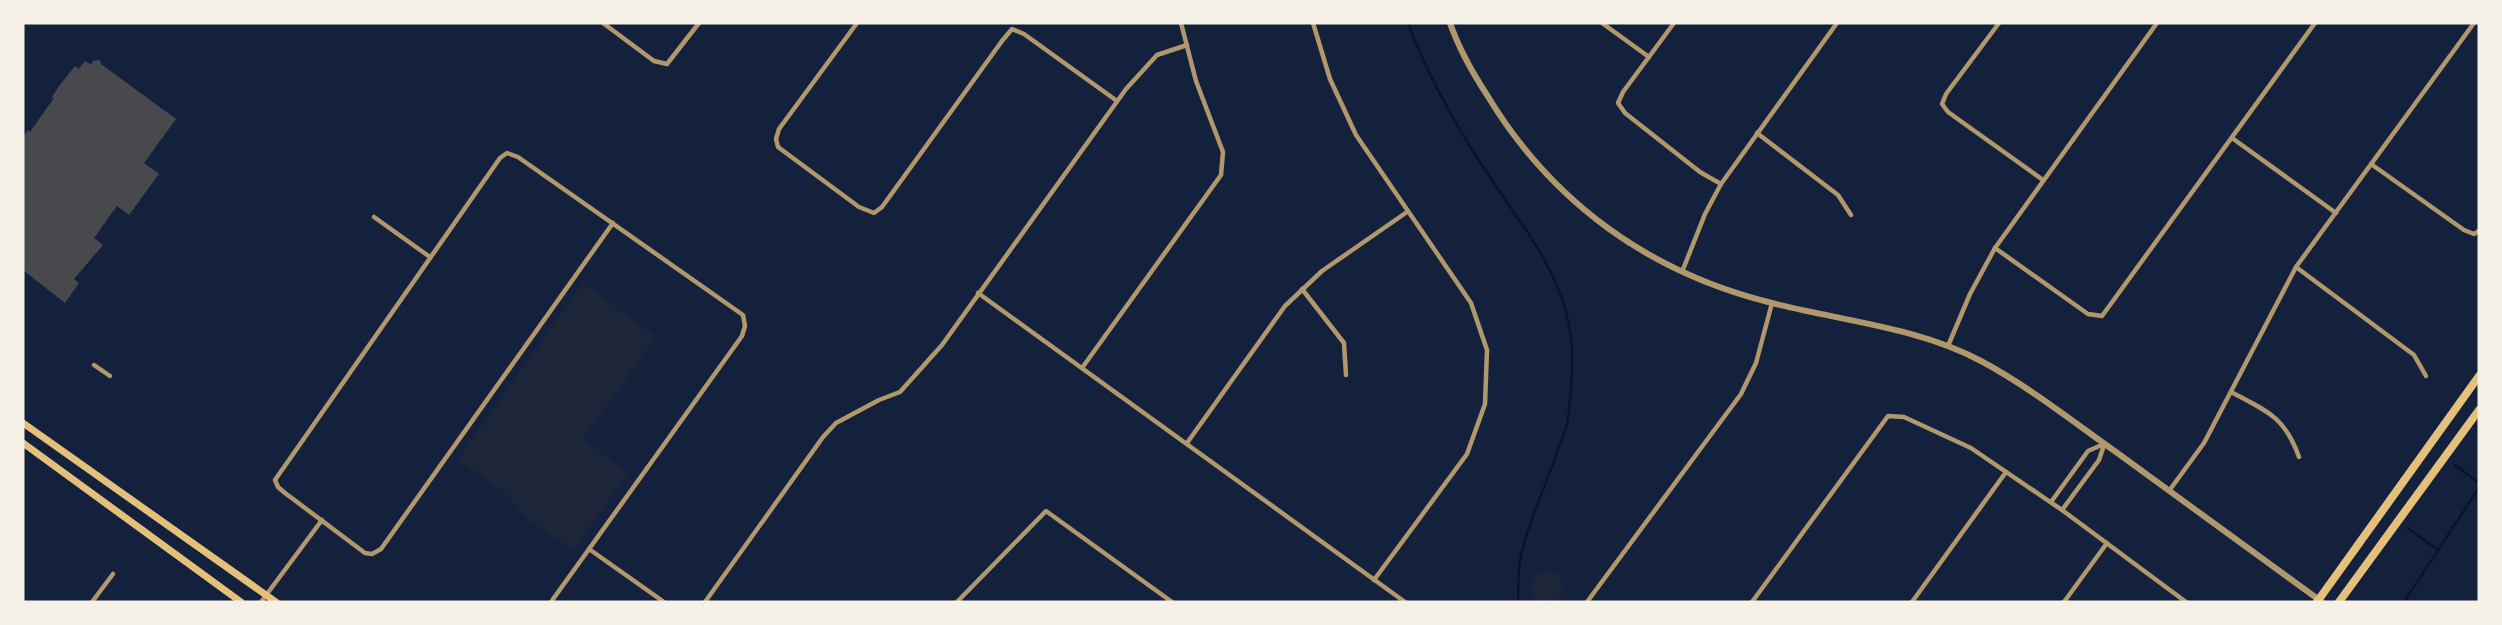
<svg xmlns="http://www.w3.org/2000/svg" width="2502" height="625" font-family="'Noto Serif',serif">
<rect width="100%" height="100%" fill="#14213d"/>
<g fill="#1d2539">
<path d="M 583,283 L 656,337 L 583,439 L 628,474 L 573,550 L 529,520 L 506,494 L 458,459 Z"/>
<circle cx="1547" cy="587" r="16"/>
</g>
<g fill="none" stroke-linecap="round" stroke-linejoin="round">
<g stroke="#0b132b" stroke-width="2.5">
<path d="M 1408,23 C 1426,72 1450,115 1478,159 C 1522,229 1577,282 1572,372 C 1571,388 1570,404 1568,420 C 1566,430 1561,440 1558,450 C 1546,485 1530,518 1521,555 C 1517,570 1519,587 1518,602"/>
<path d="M 2455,465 L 2479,483"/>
<path d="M 2408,528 L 2438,550"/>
<path d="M 2404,602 L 2479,488"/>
</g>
</g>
<path fill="#48494c" d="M 100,60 L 101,64 L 176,119 L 144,163 L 159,174 L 129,215 L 117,206 L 94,238 L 103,245 L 74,279 L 79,283 L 65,303 L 23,270 L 23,137 L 28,130 L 30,132 L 54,98 L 52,97 L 59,86 L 75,66 L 79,69 L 85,61 L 92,65 L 92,61 Z"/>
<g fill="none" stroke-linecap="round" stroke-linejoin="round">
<g stroke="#b1986c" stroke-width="4.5">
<path d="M 603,23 L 654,61 L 667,64 L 699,23"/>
<path d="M 857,23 L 779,129 L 776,139 L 778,147 L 859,207 L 874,213 L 882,207 L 1002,41 L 1012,29 L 1024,34 L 1117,101"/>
<path d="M 1313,23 L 1330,79 L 1356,135 L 1471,303 L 1487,350 L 1485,404 L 1467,454 L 1374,580"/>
<path d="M 1602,23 L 1649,57"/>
<path d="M 1674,23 L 1623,92 L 1618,103 L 1625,113 L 1700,172 L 1721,184"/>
<path d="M 1999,23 L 1946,94 L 1942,104 L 1948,112 L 2043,180"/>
<path d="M 1757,133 L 1838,195 L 1851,215"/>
<path d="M 2232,138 L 2336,213"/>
<path d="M 2371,164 L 2464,230 L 2474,234 L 2479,231"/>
<path d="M 374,217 L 430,257"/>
<path d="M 1995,248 L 2088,314 L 2102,316 L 2315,23"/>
<path d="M 2296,267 L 2414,355 L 2426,376"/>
<path d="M 1682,272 L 1705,214 L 1721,184 L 1837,23"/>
<path d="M 1302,289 L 1344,343 L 1346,375"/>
<path d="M 978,293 L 1405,602"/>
<path d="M 1948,346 L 1970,294 L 1995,248 L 2157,23"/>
<path d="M 94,365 L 110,376"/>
<path d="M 1082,368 L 1221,175 L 1223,152 L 1196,81 L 1181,23"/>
<path d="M 2231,392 C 2267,411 2285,417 2299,457"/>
<path d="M 1187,443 L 1285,306 L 1322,271 L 1407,212"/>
<path d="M 2169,491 L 2204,443 L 2296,267 L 2474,23"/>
<path d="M 2051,502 L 2088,451 L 2104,444"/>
<path d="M 2062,510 L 2099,460 L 2104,445"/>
<path d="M 589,549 L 664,602"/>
<path d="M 92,602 L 113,574"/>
<path d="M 261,602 L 322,520"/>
<path d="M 551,602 L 742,336 L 745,326 L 743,315 L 518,157 L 507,153 L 500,158 L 275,480 L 278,487 L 285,493 L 365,553 L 372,554 L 381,549 L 613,223"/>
<path d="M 705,602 L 823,437 L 836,423 L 879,400 L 900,392 L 942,345 L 1126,89 L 1157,55 L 1187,45"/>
<path d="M 957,602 L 1046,511 L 1172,602"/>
<path d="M 1587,602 L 1741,394 L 1756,363 L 1772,303"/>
<path d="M 1752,602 L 1888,416 L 1904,417 L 1971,448 L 2062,510 L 2186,602"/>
<path d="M 1912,602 L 2006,472"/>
<path d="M 2064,602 L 2107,543"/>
</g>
<path stroke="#b1986c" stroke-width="6" d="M 1450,23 C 1459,49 1472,72 1487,95 C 1552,203 1650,273 1772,303 C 1842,321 1917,327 1981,361 C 2028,386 2072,421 2116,452 C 2185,502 2253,552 2322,602"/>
<g stroke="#e5c07b" stroke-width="7">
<path d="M 23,423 L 276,602"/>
<path d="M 23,443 L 241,602"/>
</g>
<g stroke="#e5c07b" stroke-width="8">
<path d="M 2317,602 L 2479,376"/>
<path d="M 2339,602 L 2479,410"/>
</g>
</g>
<rect width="2502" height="625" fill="none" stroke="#f6f1e7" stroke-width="49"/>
</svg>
